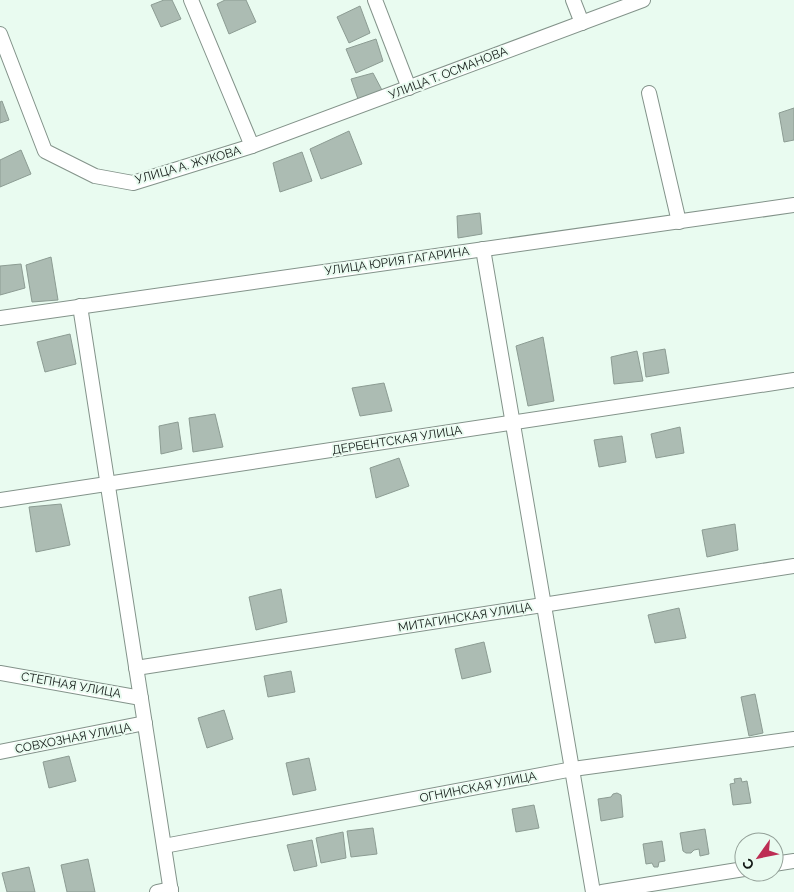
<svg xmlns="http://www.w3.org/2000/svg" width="794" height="892" font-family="Raleway,sans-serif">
<rect width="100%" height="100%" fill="#e9fbf0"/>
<g fill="#acbcb3" stroke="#8c9c93">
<path d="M 164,0 L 172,0 L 181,19 L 161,27 L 151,5 Z"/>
<path d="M 225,0 L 246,0 L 256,22 L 229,34 L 217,4 Z"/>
<path d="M 360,6 L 370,33 L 349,43 L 337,17 Z"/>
<path d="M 376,39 L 383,61 L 356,73 L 346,49 Z"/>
<path d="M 373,73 L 383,92 L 359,102 L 351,79 Z"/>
<path d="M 2,101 L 9,120 L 0,123 L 0,102 Z"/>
<path d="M 794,108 L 794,140 L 784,142 L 779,113 Z"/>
<path d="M 349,131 L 362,164 L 321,179 L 310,149 Z"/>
<path d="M 21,150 L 31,174 L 0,187 L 0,160 Z"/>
<path d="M 302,152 L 312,181 L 280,192 L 273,163 Z"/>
<path d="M 480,213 L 482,234 L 458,238 L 457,216 Z"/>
<path d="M 51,257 L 58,300 L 32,302 L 26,265 Z"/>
<path d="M 21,264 L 25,288 L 0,295 L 0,266 Z"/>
<path d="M 70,334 L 76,364 L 45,372 L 37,342 Z"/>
<path d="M 543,337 L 554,401 L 528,406 L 516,346 Z"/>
<path d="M 665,349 L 669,373 L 646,377 L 643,353 Z"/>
<path d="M 637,351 L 643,381 L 614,384 L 611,357 Z"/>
<path d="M 384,383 L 392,411 L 360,416 L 352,388 Z"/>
<path d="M 215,414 L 223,447 L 193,452 L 189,418 Z"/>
<path d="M 178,422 L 182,449 L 161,454 L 159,426 Z"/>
<path d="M 680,427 L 684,453 L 656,458 L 651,434 Z"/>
<path d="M 622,436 L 626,462 L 599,467 L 594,440 Z"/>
<path d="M 399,458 L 409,486 L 376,498 L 370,468 Z"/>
<path d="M 61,504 L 70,545 L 36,552 L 29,507 Z"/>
<path d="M 735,524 L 738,550 L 707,557 L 702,530 Z"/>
<path d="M 281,589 L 287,622 L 256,630 L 249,597 Z"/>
<path d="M 679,608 L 686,638 L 655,643 L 648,615 Z"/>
<path d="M 484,642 L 491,672 L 462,679 L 455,649 Z"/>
<path d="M 291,671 L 295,692 L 268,697 L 264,676 Z"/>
<path d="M 755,694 L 763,733 L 749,736 L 741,697 Z"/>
<path d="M 224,710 L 233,739 L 207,748 L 198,718 Z"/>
<path d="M 69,756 L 76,781 L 49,788 L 43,762 Z"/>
<path d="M 309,758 L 316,790 L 293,795 L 286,763 Z"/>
<path d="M 741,778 L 742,782 L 747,781 L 751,803 L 733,805 L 730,784 L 735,783 L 734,779 Z"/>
<path d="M 617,793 L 621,795 L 623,817 L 601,821 L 598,799 L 611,797 L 613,794 Z"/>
<path d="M 534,805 L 539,828 L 516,832 L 512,809 Z"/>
<path d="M 373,828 L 377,854 L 351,857 L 347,831 Z"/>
<path d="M 705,829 L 709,854 L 700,856 L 699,849 L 694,850 L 691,853 L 686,853 L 683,851 L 680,833 Z"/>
<path d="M 343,832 L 346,858 L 321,863 L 316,838 Z"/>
<path d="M 312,840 L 317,866 L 294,871 L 287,845 Z"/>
<path d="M 662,841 L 665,861 L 659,862 L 658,867 L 654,867 L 652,863 L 646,864 L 643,844 Z"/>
<path d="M 88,859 L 95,892 L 67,892 L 61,865 Z"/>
<path d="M 29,867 L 35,892 L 7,892 L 2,873 Z"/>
</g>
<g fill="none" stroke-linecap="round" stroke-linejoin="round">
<defs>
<g id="minor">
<path d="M 191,0 L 252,146"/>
<path d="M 375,0 L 409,88"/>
<path d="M 573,0 L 582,23"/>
<path d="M 0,34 L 45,151 L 95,176 L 133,183 L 252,146 L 643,0"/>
<path d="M 649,93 L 679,222"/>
<path d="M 483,249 L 593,892"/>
<path d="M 80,306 L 171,892"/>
<path d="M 0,318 L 794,205"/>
<path d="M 0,500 L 794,380"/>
<path d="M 136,668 L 794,566"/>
<path d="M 0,673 L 141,698"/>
<path d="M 0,752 L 145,723"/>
<path d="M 164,846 L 573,769 L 794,739"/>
<path d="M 774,864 L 794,861"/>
<path d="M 157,892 L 171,889"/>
<path d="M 602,892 L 744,869"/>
</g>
</defs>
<use href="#minor" stroke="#83938a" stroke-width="16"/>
<use href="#minor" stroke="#fff" stroke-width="14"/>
</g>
<g text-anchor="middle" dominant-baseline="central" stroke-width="4" stroke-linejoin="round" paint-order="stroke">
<g font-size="12" fill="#121815" stroke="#e9fbf0">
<text transform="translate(448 73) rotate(-21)">УЛИЦА Т. ОСМАНОВА</text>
<text transform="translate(188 165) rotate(-16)">УЛИЦА А. ЖУКОВА</text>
<text transform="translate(397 261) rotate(-8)">УЛИЦА ЮРИЯ ГАГАРИНА</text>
<text transform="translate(397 440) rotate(-9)">ДЕРБЕНТСКАЯ УЛИЦА</text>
<text transform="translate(465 617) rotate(-9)">МИТАГИНСКАЯ УЛИЦА</text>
<text transform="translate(71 685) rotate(10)">СТЕПНАЯ УЛИЦА</text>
<text transform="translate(73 738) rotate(-11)">СОВХОЗНАЯ УЛИЦА</text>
<text transform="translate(478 787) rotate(-11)">ОГНИНСКАЯ УЛИЦА</text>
</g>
</g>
<g transform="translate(759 857) rotate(237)"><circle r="24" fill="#e9fbf0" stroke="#93a098"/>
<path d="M0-4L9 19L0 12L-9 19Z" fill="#bd2e54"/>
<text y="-8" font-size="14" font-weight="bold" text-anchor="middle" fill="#121815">С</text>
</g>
</svg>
